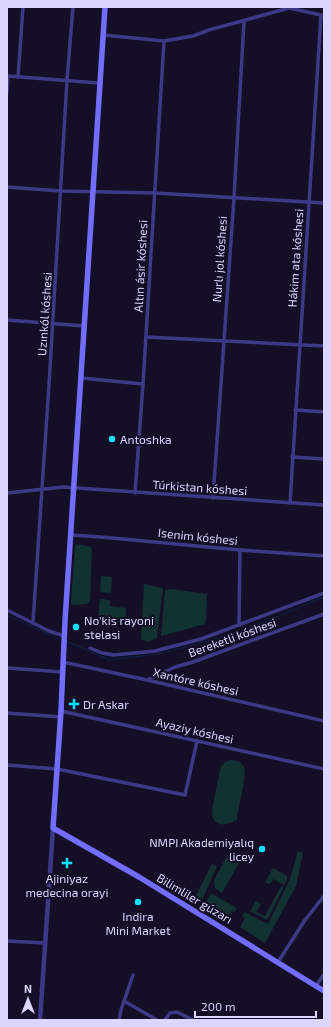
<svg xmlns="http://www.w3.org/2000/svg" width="331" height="1027" font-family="'Exo 2',sans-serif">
<rect width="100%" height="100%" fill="#140f27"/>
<g fill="#123131">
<path d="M 77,544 L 91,547 L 92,550 L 90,601 L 87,604 L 73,605 L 71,603 L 75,546 Z"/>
<path d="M 101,576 L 112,577 L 111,593 L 100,592 Z"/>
<path d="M 144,584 L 163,588 L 157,638 L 148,642 L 141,639 Z"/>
<path d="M 171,589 L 207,594 L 206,620 L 205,624 L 161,636 L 165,590 Z"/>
<path d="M 100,599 L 110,600 L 110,606 L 126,608 L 126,622 L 98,620 Z"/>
<path d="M 231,760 C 236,760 242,762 244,767 C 247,775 238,809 237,819 C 230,826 213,828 212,814 C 212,810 219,772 221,767 C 223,763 227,761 231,760 Z"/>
<path d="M 232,850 L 244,856 L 241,861 L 240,861 L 222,893 L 215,888 L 214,880 L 230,851 Z"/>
<path d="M 298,851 L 303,853 L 296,886 L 265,943 L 240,927 L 245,918 L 242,916 L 244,912 L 268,924 L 290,879 Z"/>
<path d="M 212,864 L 217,866 L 201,903 L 194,899 Z"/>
<path d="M 273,868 L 287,876 L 287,879 L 284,885 L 273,879 L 270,884 L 265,882 Z"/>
<path d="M 283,886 L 283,889 L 267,920 L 250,911 L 256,901 L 261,904 L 256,912 L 265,916 L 280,888 Z"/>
<path d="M 211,893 L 237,908 L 234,912 L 232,911 L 227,918 L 204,905 Z"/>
</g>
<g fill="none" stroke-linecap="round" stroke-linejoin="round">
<g stroke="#0b224a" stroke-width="1">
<path d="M 7,615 L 59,639"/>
<path d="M 66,641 L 110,660 L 164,653 L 240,632 L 324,597"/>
</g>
<g stroke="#3d3987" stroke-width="3.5">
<path d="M 103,35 L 164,41 L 193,36 L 209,30 L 289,8 L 321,15 L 290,503"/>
<path d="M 7,76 L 99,83"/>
<path d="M 18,77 L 23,7"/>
<path d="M 7,92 L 8,76"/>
<path d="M 7,187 L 61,191 L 155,193 L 324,203"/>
<path d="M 7,320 L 84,326"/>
<path d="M 146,337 L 324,346"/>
<path d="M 81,378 L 143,384"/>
<path d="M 295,410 L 324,412"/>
<path d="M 292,457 L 324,459"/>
<path d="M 7,493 L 63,487 L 324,505"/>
<path d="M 135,493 L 143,384 L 164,41"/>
<path d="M 213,498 L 234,198 L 244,21"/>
<path d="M 71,535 L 101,537 L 240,550 L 324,556"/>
<path d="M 7,610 L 49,631 L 64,636"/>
<path d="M 33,622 L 49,385 L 67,80 L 73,7"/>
<path d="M 239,625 L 240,550"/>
<path d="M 90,648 L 102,653 L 114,655 L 155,651 L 201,639 L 324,593"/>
<path d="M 63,662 L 147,680 L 324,721"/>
<path d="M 7,668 L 63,672"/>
<path d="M 147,680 L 175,667 L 193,662 L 324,614"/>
<path d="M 61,711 L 324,769"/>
<path d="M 7,713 L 61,717"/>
<path d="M 7,765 L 57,769 L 185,795 L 197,741"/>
<path d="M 7,941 L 45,943"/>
<path d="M 278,962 L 305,920 L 324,896"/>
<path d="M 316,986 L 324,974"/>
<path d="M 124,1001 L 157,1020"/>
<path d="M 119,1020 L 121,1010 L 133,975"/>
<path d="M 165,1020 L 170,1013 L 177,1012 L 193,1020"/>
</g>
<path stroke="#3d3987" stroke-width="4.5" d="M 40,1020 L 53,828"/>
<path stroke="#726cff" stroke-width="5.5" d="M 105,7 L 65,621 L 61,711 L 53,828 L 139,877 L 324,991"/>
</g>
<g fill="#01e3ff" stroke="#140f27" stroke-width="1.5">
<circle cx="112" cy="439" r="4"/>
<circle cx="76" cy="627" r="4"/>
<path d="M72 698h4v4h4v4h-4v4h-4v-4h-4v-4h4z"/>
<circle cx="262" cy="849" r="4"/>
<path d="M65 857h4v4h4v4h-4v4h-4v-4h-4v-4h4z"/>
<circle cx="138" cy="902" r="4"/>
</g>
<g text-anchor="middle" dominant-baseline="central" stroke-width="4" stroke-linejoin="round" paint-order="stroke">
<g font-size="12" fill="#dbd5ff" stroke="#140f27">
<text transform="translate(295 258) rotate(-86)">Hákim ata kóshesi</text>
<text transform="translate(219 259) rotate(-86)">Nurlı jol kóshesi</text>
<text transform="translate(140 266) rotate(-87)">Altın ásir kóshesi</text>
<text transform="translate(44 314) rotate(-86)">Uzınkól kóshesi</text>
<text transform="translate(200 487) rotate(4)">Túrkistan kóshesi</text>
<text transform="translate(198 536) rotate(6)">Isenim kóshesi</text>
<text transform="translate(232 637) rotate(-20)">Bereketli kóshesi</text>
<text transform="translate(196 681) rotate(13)">Xantóre kóshesi</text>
<text transform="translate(195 730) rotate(13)">Ayaziy kóshesi</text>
<text transform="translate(195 898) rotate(31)">Bilimliler gúzarı</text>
</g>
<g font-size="12" fill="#dbd5ff" stroke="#140f27" text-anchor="start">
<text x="120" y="439">Antoshka</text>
<text x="84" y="620">No'kis rayoni<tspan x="84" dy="14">stelasi</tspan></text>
<text x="83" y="704">Dr Askar</text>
<text x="254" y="842" text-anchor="end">NMPI Akademiyalıq<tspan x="254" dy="14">licey</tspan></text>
<text x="67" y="878" text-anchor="middle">Ajiniyaz<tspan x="67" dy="14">medecina orayi</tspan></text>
<text x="138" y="916" text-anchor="middle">Indira<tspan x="138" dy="14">Mini Market</tspan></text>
</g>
</g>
<rect width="331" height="1027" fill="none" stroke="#dbd5ff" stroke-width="16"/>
<g transform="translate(28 999)" stroke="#140f27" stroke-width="3" paint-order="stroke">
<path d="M0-3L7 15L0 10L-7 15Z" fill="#dbd5ff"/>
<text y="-6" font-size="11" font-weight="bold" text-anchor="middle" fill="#dbd5ff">N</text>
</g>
<path d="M195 1011v6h121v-6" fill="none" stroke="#dbd5ff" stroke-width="2"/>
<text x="201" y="1011" font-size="12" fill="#dbd5ff" stroke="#140f27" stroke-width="3" paint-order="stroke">200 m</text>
</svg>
